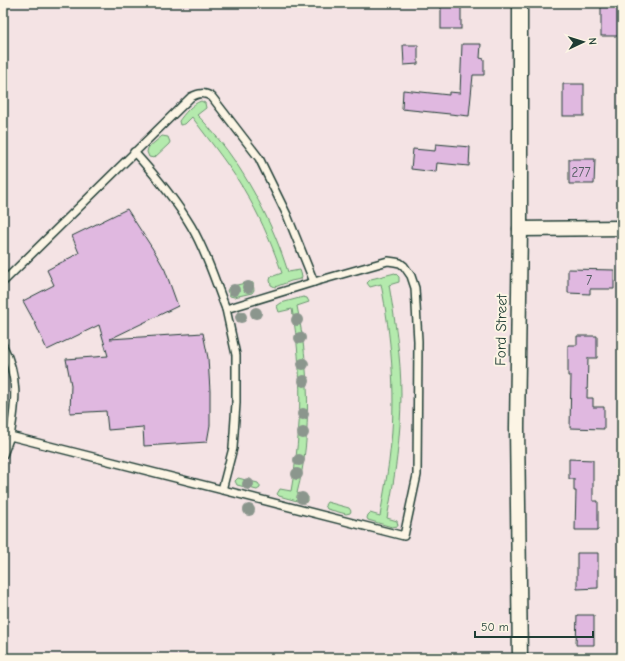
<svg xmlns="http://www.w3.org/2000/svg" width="625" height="661" font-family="'Comic Neue',sans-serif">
<rect width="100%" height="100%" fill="#f4e3e4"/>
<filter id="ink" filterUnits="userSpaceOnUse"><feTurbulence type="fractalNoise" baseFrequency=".025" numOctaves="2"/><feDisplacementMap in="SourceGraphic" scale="8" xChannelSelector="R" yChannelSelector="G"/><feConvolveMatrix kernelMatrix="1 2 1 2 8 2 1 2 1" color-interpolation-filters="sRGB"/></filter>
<g filter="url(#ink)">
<g fill="#b4eaad" stroke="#6a9470">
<path d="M 201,101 L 205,103 L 206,108 L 197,115 C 204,121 210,129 216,136 C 248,175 273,224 288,272 L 300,270 L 302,276 L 301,279 L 291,281 L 275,287 L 271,285 L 270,280 L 271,277 L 282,273 C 273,248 263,223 250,200 C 234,171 212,144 192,117 L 185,124 L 180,125 L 179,121 C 184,114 192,104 201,101 Z"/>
<path d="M 162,136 L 168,137 L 170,142 L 169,144 L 154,158 L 149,157 L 147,152 L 148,148 Z"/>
<path d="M 395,273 L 399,277 L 399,282 L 389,285 C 395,321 401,357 401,394 C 401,436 395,477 387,518 L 397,521 L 398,526 L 392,527 L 368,520 L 367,518 L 368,515 L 370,513 L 380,516 C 384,492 389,467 391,443 C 396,390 391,336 381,284 L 370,287 L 367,283 L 371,279 Z"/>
<path d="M 249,282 L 253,283 L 254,290 L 252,293 L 234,297 L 230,296 L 227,291 L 229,287 Z"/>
<path d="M 303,297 L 307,298 L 309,302 L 297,306 C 309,367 313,433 297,493 L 308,497 L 308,501 L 304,503 L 279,496 L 277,494 L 280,489 L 291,491 C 302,428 303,372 292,309 L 279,312 L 277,306 L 281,303 Z"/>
<path d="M 238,478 L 258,483 L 260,486 L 260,488 L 257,490 L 237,485 L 235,481 Z"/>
<path d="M 327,502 L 349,508 L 351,511 L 350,513 L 346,514 L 327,509 L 325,505 Z"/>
</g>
<g fill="#e0b8e0" stroke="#1f3d34">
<rect x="441" y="3" width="20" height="26"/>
<rect x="601" y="7" width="21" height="29"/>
<path d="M 462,44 L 481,44 L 480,58 L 484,59 L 484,75 L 473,75 L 469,116 L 402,109 L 403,90 L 449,95 L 449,92 L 460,93 Z"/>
<path d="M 403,45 L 418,45 L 418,64 L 404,65 Z"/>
<rect x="563" y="84" width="21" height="32"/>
<path d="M 436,144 L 470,147 L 469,166 L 437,163 L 436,172 L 411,169 L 413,149 L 435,151 Z"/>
<path d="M 569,159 L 595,159 L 594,184 L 569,184 Z"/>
<path d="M 127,209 L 156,254 L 165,270 L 178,306 L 110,339 L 203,333 L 208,358 L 210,391 L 210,425 L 207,442 L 144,446 L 143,427 L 108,430 L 106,411 L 70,413 L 71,385 L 66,359 L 108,356 L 99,325 L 47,350 L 35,323 L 23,301 L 54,285 L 47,270 L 79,253 L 72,236 Z"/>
<path d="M 568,269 L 614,270 L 614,289 L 590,289 L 590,294 L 568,293 Z"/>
<path d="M 577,336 L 597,336 L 597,358 L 588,358 L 587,398 L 593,398 L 593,407 L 604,407 L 604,429 L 570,428 L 571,376 L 568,376 L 568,345 L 577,345 Z"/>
<path d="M 569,459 L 593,460 L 593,501 L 598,501 L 598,530 L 575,530 L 576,491 L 574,491 L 574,479 L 569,479 Z"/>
<path d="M 577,553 L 598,553 L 598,588 L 577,589 Z"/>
<path d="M 577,615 L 594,615 L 594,645 L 576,645 Z"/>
</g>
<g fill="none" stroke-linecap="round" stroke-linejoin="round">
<defs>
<g id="service">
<path d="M 134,152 C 155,175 175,199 191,226 C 206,251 215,281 226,309"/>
<path d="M 3,282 L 191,97 C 199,93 204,92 212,97 L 259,158 L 287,215 L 314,282"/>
<path d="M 3,346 C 19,377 16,403 10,436"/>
<path d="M 3,455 L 10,436 L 404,536 L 417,475 L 418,341 L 415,288 L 411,276 L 404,266 L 400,263 L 395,262 L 388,261 L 314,282 L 226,309 L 236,355 L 236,403 L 233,448 L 222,490"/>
</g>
<g id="minor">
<path d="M 520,3 L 520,229 L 517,428 L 520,658"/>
<path d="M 520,229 L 622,228"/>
</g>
</defs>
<use href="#service" stroke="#1f3d34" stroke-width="10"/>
<use href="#minor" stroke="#1f3d34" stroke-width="17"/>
<use href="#service" stroke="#fcf5e5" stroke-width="7"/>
<use href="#minor" stroke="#fcf5e5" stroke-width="14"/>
</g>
<g fill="#8b968d">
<circle cx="248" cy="287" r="6"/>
<circle cx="234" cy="290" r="6"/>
<circle cx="256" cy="313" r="6"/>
<circle cx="241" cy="317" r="6"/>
<circle cx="297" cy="320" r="6"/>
<circle cx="300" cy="338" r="6"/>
<circle cx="303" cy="364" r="6"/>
<circle cx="304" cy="381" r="6"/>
<circle cx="303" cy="414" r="6"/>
<circle cx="303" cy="433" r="6"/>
<circle cx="299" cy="460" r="6"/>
<circle cx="297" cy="474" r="6"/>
<circle cx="248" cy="484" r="6"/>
<circle cx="302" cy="498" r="6"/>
<circle cx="249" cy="510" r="6"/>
</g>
</g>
<g text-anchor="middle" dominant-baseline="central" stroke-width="4" stroke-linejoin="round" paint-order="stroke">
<g font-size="13" fill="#4f5c5f">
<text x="581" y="172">277</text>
<text x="589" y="280">7</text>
</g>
<g font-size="15" fill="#1f3d34" stroke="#fcf5e5">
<text transform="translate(501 330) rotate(-89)">Ford Street</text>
</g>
</g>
<rect width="625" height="661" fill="none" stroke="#fcf5e5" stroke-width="16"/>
<rect x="8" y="8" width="609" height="645" fill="none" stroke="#1f3d34" stroke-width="1.5" filter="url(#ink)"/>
<g transform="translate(583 42) rotate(86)" stroke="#fcf5e5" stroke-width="3" paint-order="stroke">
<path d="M0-3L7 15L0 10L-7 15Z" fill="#1f3d34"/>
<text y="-6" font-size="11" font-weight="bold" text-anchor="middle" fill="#1f3d34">N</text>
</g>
<path d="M475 631v6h118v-6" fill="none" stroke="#1f3d34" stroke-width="2"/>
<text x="481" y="631" font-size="12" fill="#1f3d34" stroke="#fcf5e5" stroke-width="3" paint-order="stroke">50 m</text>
</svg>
